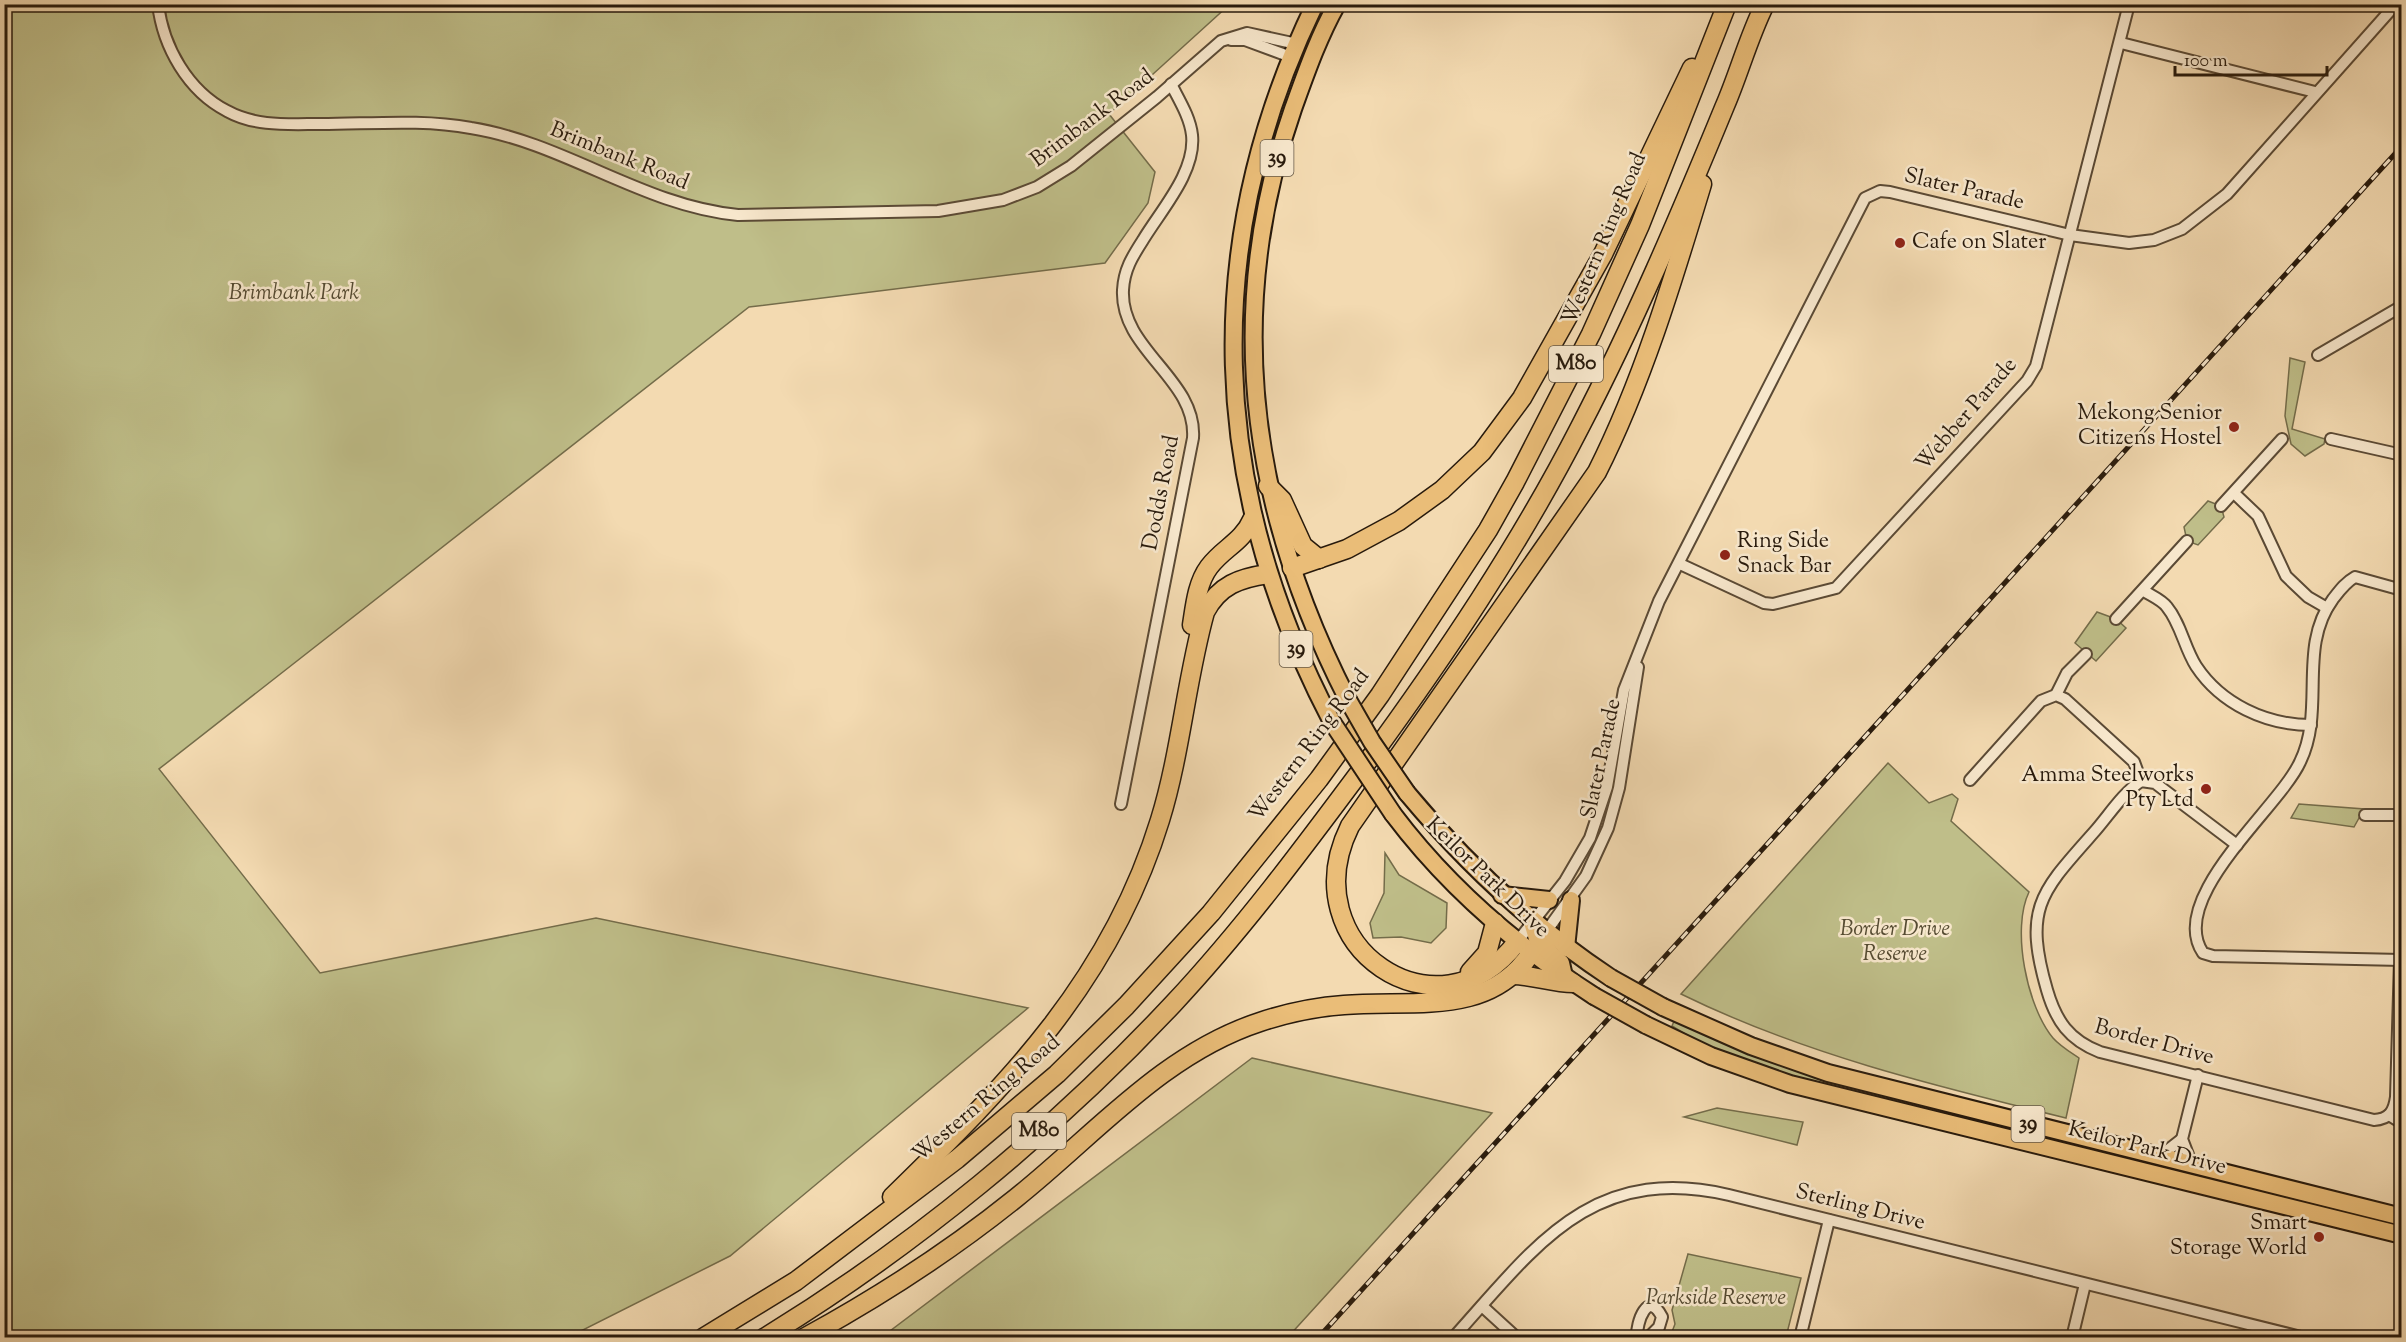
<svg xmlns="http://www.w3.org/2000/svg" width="2406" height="1342" font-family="'Sorts Mill Goudy',serif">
<rect width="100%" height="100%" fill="#f3dab1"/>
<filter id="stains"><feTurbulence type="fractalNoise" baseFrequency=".00333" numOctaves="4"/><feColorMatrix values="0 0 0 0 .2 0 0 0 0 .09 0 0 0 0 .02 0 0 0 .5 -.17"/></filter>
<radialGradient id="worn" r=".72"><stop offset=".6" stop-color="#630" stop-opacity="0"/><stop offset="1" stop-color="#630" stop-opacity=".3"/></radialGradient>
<g fill="#bfbe89" stroke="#746c4a" stroke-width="1.5">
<path d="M 5,5 L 1229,5 L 1109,114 L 1155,172 L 1148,203 L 1105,263 L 749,307 L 159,769 L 320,973 L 596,918 L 1028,1008 L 730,1256 L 569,1337 L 5,1338 Z"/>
<path d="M 2290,358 L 2305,362 L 2292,429 L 2325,439 L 2324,444 L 2305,456 L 2291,444 L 2285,416 Z"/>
<path d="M 2208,501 L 2221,506 L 2224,517 L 2198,545 L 2187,541 L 2184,527 Z"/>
<path d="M 2097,612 L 2116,619 L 2126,628 L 2096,661 L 2075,643 Z"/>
<path d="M 1888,763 L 1929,803 L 1952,794 L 1958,799 L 1951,821 L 2029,892 C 2011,929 2027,1007 2053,1038 C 2060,1046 2070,1052 2079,1058 L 2066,1118 C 1935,1086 1803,1054 1681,994 Z"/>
<path d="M 2299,804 L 2364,809 L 2354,827 L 2291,818 Z"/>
<path d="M 1385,853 L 1399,875 L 1447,903 L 1446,928 L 1431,943 L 1401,937 L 1373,938 L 1370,923 L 1384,893 Z"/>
<path d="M 1675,1019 L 1746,1050 L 2401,1222 L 2401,1229 L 1821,1086 L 1710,1049 L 1672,1026 Z"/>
<path d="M 1252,1058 L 1492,1113 L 1288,1337 L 882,1337 Z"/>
<path d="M 1717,1108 L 1803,1122 L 1797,1145 L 1684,1117 Z"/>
<path d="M 1688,1254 L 1801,1278 L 1786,1337 L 1670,1337 L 1675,1324 L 1672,1310 Z"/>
</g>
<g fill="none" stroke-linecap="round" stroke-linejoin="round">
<defs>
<g id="street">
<path d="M 158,4 C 163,47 188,91 227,111 C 256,127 289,124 321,124 C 370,124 422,119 471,128 C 565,143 643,206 738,215 L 938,211 L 1003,200 L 1037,187 L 1071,166 L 1157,97 L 1221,41 L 1247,33 L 1297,44"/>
<path d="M 1231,40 L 1245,40 L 1291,57"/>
<path d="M 2121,43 L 2315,92"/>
<path d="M 2318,355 L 2402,306"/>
<path d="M 2331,439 L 2402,455"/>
<path d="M 2235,494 L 2258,516 L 2286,576 L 2308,597 L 2327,608"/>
<path d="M 2221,506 L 2282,439"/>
<path d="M 1680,564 L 1764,603 L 1773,604 L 1836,588 L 2027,381 L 2036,366 L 2129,4"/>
<path d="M 2402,590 L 2355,577 C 2346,582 2340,590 2333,599 C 2297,648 2326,709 2300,762 C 2279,808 2166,898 2203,953 L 2213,956 L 2402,960"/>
<path d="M 2144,591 C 2152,596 2162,600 2167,607 C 2181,624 2184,647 2196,666 C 2221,704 2266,725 2311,725"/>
<path d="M 2116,619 L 2187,541"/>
<path d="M 2056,695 L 2067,673 L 2086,654"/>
<path d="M 1970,780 L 2041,701 L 2056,695 L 2065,699 L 2134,762 L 2141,781"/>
<path d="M 1121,804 L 1193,438 C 1197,379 1120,350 1123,290 C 1124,270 1132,257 1143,240 C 1161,210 1196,172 1192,135 C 1190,117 1179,100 1171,84"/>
<path d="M 2365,815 L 2402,815"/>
<path d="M 2237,845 L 2155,783 L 2141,781 C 2123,793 2109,815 2095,831 C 2041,892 2023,907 2047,990 C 2056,1021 2069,1040 2100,1052 L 2374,1120 C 2389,1119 2394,1112 2396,1097 L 2400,960"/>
<path d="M 1543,936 L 1586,876 L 1608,828 L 1619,788 L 1638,667"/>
<path d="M 1517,942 L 1565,881 L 1590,838 L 1607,787 L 1624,690 L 1659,601 L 1865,198 L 1880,191 L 1890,192 L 2070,235 L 2129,243 L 2154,240 L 2182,229 L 2227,194 L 2396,4"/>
<path d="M 2389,1115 L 2402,1123"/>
<path d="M 2159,1157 L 2182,1139"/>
<path d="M 2192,1165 L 2182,1139 L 2198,1075"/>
<path d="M 1482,1306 L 1517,1338"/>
<path d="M 1453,1338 C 1535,1247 1591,1163 1729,1195 L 2305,1338"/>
<path d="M 1637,1338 C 1636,1322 1648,1289 1662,1317 L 1659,1327 L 1648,1338"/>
<path d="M 1800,1338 L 1829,1220"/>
<path d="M 2072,1338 L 2085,1284"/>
</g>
<g id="primary">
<path d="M 1315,4 C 1199,244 1209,488 1332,722"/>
<path d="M 1337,4 C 1318,38 1306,73 1293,109 C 1222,313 1251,511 1348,700"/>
<path d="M 1407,793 C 1467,865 1532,926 1611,978"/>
<path d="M 1393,814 C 1448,887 1518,947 1594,996"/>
<path d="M 1502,895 L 1549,900"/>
<path d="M 1532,922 L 1538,942 L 1561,963 L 1563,972"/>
<path d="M 1566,948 L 1571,900"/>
<path d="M 1663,1007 L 1751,1046 L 1828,1073 L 2402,1217"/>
<path d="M 1646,1025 L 1711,1056 L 1790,1084 L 2402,1235"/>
</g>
<g id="highway">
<path d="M 1268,486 L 1282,500 L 1303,546 L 1319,559"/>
<path d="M 1292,568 L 1347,549 L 1399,521 L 1442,490 L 1482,452 L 1522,398 L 1603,254 L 1692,68"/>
<path d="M 1192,625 C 1195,606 1197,583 1209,567 C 1224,547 1242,543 1253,518"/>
<path d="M 1517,942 C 1439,1045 1290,947 1350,826 L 1597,472 C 1642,383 1673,280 1702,184"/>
<path d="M 1470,972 L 1487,953 L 1495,923"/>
<path d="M 1512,975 C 1533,975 1552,983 1573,983"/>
<path d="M 892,1197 C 1009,1083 1111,980 1160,820 C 1181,752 1186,680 1205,612 C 1219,585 1240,578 1268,574"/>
<path d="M 703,1338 L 796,1281 L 957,1159 L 1057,1074 L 1126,1006 L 1211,913 L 1319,779 L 1380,695 L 1488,530 L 1515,482 L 1591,334 L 1640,225 L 1727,4"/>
<path d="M 764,1338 C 912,1248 1055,1130 1173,1004 C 1243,929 1304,847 1365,765 C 1444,657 1519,546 1580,427 C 1634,323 1680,215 1724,108 C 1739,74 1748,38 1765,4"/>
<path d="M 804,1338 C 879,1297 949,1252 1016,1198 C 1094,1136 1162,1054 1260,1022 C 1287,1013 1316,1007 1344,1005 C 1410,999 1489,1018 1531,953"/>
</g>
</defs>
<use href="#street" stroke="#5b4a35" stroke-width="14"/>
<use href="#primary" stroke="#281a0c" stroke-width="20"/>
<use href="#highway" stroke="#281a0c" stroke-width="21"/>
<use href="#street" stroke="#f7e7cc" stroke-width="10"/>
<use href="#primary" stroke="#eabd78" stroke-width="16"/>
<use href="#highway" stroke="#eabd78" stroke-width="18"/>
<defs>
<path id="rail" d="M 1318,1338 L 2402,146"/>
</defs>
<use href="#rail" stroke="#281a0c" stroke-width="5"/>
<use href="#rail" stroke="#f7e7cc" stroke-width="3" stroke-dasharray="9" stroke-linecap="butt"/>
<defs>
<g id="primary-bridge">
<path d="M 1348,700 L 1372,742 L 1407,793"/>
<path d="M 1332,722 L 1393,814"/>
<path d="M 1611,978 L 1663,1007"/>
<path d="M 1594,996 L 1646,1025"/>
</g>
</defs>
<use href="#primary-bridge" stroke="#281a0c" stroke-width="20" stroke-linecap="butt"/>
<use href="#primary-bridge" stroke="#eabd78" stroke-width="16"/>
</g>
<g fill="#8f2418" stroke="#f7e7cc" stroke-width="2">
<circle cx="1900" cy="243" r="6"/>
<circle cx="2234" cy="427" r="6"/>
<circle cx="1725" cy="555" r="6"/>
<circle cx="2206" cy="789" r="6"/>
<circle cx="2319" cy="1237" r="6"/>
</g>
<g text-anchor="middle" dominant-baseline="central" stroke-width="5" stroke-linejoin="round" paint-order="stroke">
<g fill="#f7e7cc" stroke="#665846" stroke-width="1.5">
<rect x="1260.5" y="140" width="33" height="36" rx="4.5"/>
<rect x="1549" y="346" width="54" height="36" rx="4.5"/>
<rect x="1279.5" y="631" width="33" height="36" rx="4.5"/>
<rect x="2011.5" y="1106" width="33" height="36" rx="4.5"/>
<rect x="1012" y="1113" width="54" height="36" rx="4.5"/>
</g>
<g font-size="21" font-weight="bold" fill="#281a0c">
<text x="1277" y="158">39</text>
<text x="1576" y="364">M80</text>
<text x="1296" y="649">39</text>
<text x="2028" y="1124">39</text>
<text x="1039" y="1131">M80</text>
</g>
<g font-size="22" fill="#281a0c" stroke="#f7e7cc">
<text transform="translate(1093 119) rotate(-37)">Brimbank Road</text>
<text transform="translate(619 157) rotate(22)">Brimbank Road</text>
<text transform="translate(1964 190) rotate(13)">Slater Parade</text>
<text transform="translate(1605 239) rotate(-67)">Western Ring Road</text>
<text transform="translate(1967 415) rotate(-49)">Webber Parade</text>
<text transform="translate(1162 493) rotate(-79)">Dodds Road</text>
<text transform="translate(1310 746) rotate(-53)">Western Ring Road</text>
<text transform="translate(1602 759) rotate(-78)">Slater Parade</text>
<text transform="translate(1487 878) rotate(44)">Keilor Park Drive</text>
<text transform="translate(2154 1043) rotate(15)">Border Drive</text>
<text transform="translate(987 1099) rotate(-40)">Western Ring Road</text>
<text transform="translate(2147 1149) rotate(14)">Keilor Park Drive</text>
<text transform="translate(1860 1208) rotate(14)">Sterling Drive</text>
</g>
<g font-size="22" fill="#281a0c" stroke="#f7e7cc" text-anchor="end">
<text x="1912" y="243" text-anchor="start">Cafe on Slater</text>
<text x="2222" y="414">Mekong Senior<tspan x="2222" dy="25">Citizens Hostel</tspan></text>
<text x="1737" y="542" text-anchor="start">Ring Side<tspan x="1737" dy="25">Snack Bar</tspan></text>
<text x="2194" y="776">Amma Steelworks<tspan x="2194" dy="25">Pty Ltd</tspan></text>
<text x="2307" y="1224">Smart<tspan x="2307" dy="25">Storage World</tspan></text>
</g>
<g font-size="22" font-style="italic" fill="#554b32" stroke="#f7e7cc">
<text x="294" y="294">Brimbank Park</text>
<text x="1895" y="930">Border Drive<tspan x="1895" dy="25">Reserve</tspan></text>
<text x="1716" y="1299">Parkside Reserve</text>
</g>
</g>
<rect width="2406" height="1342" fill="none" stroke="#f3dab1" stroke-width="24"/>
<rect x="6" y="6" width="2394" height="1330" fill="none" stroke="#281a0c" stroke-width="3"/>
<rect x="12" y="12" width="2382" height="1318" fill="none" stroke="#281a0c" stroke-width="1.5"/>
<path d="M2175 66v9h152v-9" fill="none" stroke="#281a0c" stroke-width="3"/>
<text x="2184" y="66" font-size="18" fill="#281a0c" stroke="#f7e7cc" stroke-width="4.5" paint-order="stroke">100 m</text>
<rect width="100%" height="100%" filter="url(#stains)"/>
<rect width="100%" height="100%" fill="url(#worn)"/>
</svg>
